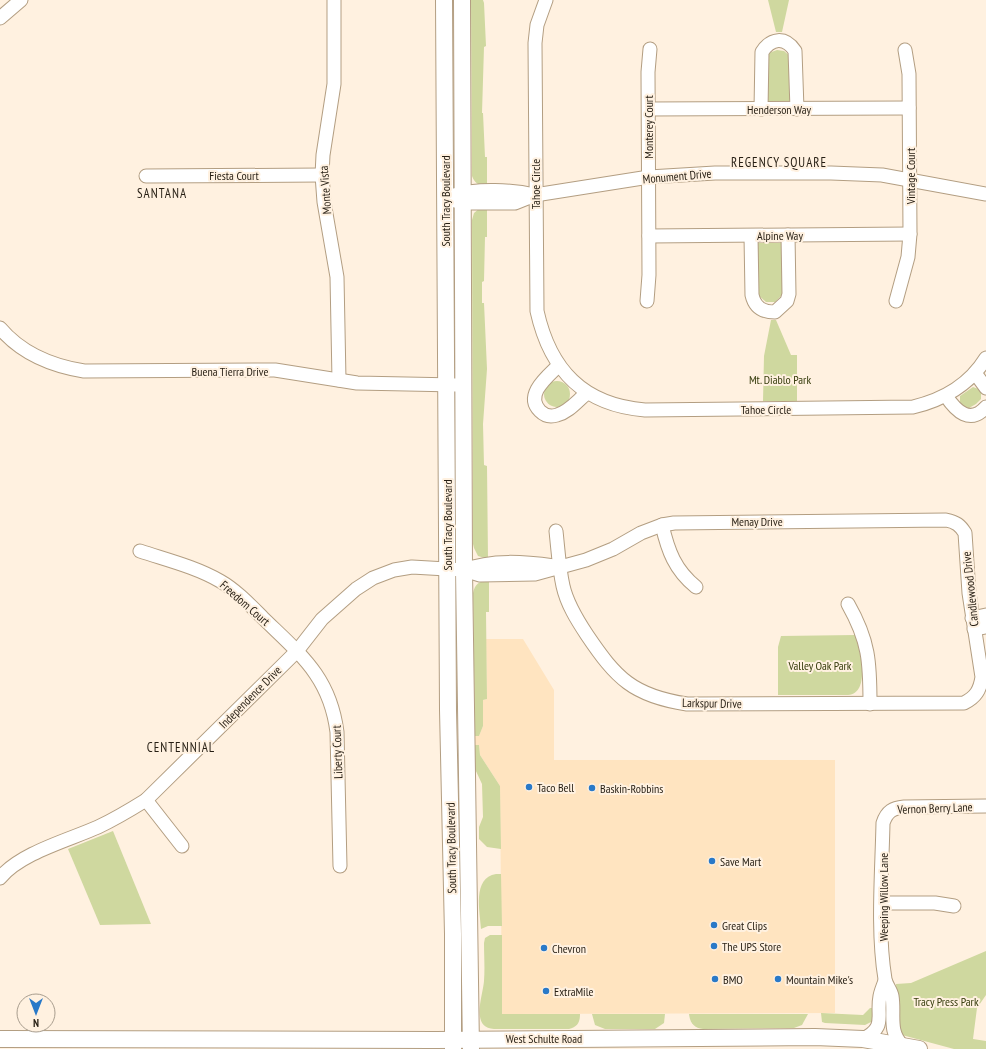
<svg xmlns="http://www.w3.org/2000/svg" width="986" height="1049" font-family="'PT Sans Narrow',sans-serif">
<rect width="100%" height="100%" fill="#fff1e0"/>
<path fill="#ffe4c0" d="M 486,639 L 523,639 L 554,690 L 554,760 L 835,760 L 835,1013 L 502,1014 L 500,786 L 480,755 L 479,745 L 474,745 L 475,736 L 479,736 L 483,726 L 483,700 L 487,699 Z"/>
<g fill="#cfd89f">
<path d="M 471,0 L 483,0 L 484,3 L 486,46 L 484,47 L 482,113 L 483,113 L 485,157 L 487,157 L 487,186 C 479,185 475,184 472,176 Z"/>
<path d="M 768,0 L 789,0 L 782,32 L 776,32 Z"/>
<path d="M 777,50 L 784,51 L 791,57 L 792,95 L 789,101 L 768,102 L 766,95 L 766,58 L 769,53 Z"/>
<path d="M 480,208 L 487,208 L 487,237 L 485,237 L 484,281 L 482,282 L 482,303 L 484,303 L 487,369 L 483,424 L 484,465 L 487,466 L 488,559 L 478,556 L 474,548 L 473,544 L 472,220 L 474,213 Z"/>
<path d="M 758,243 L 781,243 L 783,249 L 783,294 L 775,302 L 766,302 L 757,294 Z"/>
<path d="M 771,320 L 776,320 L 791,355 L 797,355 L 797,401 L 763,401 L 764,356 Z"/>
<circle cx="557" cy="394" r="13"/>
<path d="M 973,387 L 981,390 L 981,399 L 976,404 L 969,408 L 960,406 L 960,396 Z"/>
<path d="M 489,580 L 489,612 L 486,612 L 487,699 L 483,700 L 483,726 L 479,736 L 475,736 L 473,593 C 475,584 479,581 489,580 Z"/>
<path d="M 855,635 C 860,650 871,693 848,695 L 778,695 L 778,647 L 781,636 Z"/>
<path d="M 474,745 L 479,745 L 480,755 L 500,786 L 501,849 L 487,847 L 479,839 L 479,827 L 483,817 L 482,784 L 475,769 Z"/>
<path d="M 113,831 L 151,924 L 100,925 L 68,849 Z"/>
<path d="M 496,874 L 501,874 L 502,926 L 488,926 L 481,929 C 480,911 472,878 496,874 Z"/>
<path d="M 490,935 L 502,935 L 502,1014 L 580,1014 C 580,1023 577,1027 569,1029 L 494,1029 C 470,1028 483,995 484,981 C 485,968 484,955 484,943 L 485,938 Z"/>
<path d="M 986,951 L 986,995 L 977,1008 L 973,1039 L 986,1041 L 986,1049 L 954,1049 L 902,1035 L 899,1030 L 896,984 L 911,983 Z"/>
<path d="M 870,1008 L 876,1008 L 873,1021 L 865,1025 L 825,1023 L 822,1022 L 821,1013 L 863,1015 Z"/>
<path d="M 592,1014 L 665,1014 L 664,1023 L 655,1029 L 605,1029 L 595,1025 Z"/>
<path d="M 689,1014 L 808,1014 L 802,1025 L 794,1028 L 703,1029 C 694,1028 690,1023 689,1014 Z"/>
</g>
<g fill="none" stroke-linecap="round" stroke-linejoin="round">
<defs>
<g id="minor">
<path d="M 334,0 L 334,84 L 323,155 L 322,175 L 324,202 L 337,277 L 339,380"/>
<path d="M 546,0 L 537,25 L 535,43 L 537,311 C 550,370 583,405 645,410 L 913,407 C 943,400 970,384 986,358"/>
<path d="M 0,18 L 21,0"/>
<path d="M 649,109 L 909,108"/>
<path d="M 761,109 L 762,52 C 771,38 785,36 795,51 L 797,109"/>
<path d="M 146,176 L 322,175"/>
<path d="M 454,195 C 478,188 512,190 535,195"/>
<path d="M 455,201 L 463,203 L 515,203 L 535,195 L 649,177 L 715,173 L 831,173 L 882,175 L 986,194"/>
<path d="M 649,236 L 910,234"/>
<path d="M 751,236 L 752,295 C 755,308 763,312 775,312 L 787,301 L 789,294 L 788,235"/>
<path d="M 647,301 L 649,275 L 648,72 L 650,49"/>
<path d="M 896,301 L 908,257 L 910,234 L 909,74 L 905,50"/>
<path d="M 0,328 C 21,353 53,366 84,371 L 275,370 L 357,383 L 456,385"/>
<path d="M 558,366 C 547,377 524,395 540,411 C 545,416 551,417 557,415 C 569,412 578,400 587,393"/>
<path d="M 975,373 L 986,388"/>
<path d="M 946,396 C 956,411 970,425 986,407"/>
<path d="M 662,525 C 668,551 675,570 696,587"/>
<path d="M 140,551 C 167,560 196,567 220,581 C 236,590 250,605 263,618 C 301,655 330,677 337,732 L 340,866"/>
<path d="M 464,570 C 492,559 525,562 554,566"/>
<path d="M 848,604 C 869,641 870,662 870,704"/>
<path d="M 972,618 L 986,615"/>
<path d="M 974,629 L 986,627"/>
<path d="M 146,800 L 182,846"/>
<path d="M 0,878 C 20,853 69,840 98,827 C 115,819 130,810 146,800 L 297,651 L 322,619 L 356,589 L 373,578 L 394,570 L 412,567 L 464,570 L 480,575 L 535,574 L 586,560 L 613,549 L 641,533 L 662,525 L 674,523 L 946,520 C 956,522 960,525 965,533 L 969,593 L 982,677 C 980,690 976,697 964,703 L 687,704 C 633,696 616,678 587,635 C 577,620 567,604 563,586 C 559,568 558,549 556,531"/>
<path d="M 882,903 L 935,903 L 954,906"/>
<path d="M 863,1039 C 887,1027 876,1016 880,996 C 881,991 883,986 885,981"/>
<path d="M 902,1045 C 888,1031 895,1014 892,996 C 891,990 886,985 885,979 C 877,931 882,872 883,823 C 887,811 893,808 904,807 L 986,806"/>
</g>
<g id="major">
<path d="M 444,0 L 448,710 L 453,934 L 453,1049"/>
<path d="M 462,0 L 464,570 L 471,1049"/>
<path d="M 0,1039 L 435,1040 L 815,1037 L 863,1039 L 919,1049"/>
</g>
</defs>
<use href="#minor" stroke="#b39e82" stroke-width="15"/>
<use href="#major" stroke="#b39e82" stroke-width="18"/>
<use href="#minor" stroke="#fff" stroke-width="13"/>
<use href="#major" stroke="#fff" stroke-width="16"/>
</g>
<g fill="#2979c8" stroke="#fff1e0" stroke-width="1.5">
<circle cx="529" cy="787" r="4"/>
<circle cx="592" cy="788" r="4"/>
<circle cx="712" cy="861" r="4"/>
<circle cx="714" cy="925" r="4"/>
<circle cx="714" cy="946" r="4"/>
<circle cx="544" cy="948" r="4"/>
<circle cx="715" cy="979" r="4"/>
<circle cx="778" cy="979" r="4"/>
<circle cx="546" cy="991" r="4"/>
</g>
<g text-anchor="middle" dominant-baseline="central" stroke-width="4" stroke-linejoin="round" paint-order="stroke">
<g font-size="12" fill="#261e13" stroke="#fff1e0">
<text x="779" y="109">Henderson Way</text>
<text transform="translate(648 127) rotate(-90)">Monterey Court</text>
<text x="234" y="175">Fiesta Court</text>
<text transform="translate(677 176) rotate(-5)">Monument Drive</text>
<text transform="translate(910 176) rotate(-90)">Vintage Court</text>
<text transform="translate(535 184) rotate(-90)">Tahoe Circle</text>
<text transform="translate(325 190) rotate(-94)">Monte Vista</text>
<text transform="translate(445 201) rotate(-90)">South Tracy Boulevard</text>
<text x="780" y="235">Alpine Way</text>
<text x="230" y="371">Buena Tierra Drive</text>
<text x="766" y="409">Tahoe Circle</text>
<text x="757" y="521">Menay Drive</text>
<text transform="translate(447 525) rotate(-90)">South Tracy Boulevard</text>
<text transform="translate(970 589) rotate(-96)">Candlewood Drive</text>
<text transform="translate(245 603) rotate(41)">Freedom Court</text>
<text transform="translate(250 697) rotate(-45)">Independence Drive</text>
<text transform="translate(712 703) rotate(1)">Larkspur Drive</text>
<text transform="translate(337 752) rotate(-92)">Liberty Court</text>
<text transform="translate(935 808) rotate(-2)">Vernon Berry Lane</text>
<text transform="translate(451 848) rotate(-91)">South Tracy Boulevard</text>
<text transform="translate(883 897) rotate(-90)">Weeping Willow Lane</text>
<text x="544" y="1038">West Schulte Road</text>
</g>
<g font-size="12" fill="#363c0c" stroke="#fff1e0">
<text x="780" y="379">Mt. Diablo Park</text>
<text x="820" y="665">Valley Oak Park</text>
<text x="946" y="1001">Tracy Press Park</text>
</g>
<g font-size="12" fill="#261e13" stroke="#fff1e0" text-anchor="start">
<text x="537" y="787">Taco Bell</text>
<text x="600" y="788">Baskin-Robbins</text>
<text x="720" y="861">Save Mart</text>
<text x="722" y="925">Great Clips</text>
<text x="722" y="946">The UPS Store</text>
<text x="552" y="948">Chevron</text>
<text x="723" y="979">BMO</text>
<text x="786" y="979">Mountain Mike's</text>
<text x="554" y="991">ExtraMile</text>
</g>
<g font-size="13" letter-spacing="1" fill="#261e13" stroke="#fff1e0">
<text x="779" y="162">REGENCY SQUARE</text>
<text x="162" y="193">SANTANA</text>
<text x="181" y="747">CENTENNIAL</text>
</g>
</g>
<g transform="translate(36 1013) rotate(180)"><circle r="19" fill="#fff1e0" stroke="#a89d8e"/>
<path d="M0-3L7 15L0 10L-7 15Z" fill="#2979c8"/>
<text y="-6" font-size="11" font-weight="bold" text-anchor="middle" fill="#261e13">N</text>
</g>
</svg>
